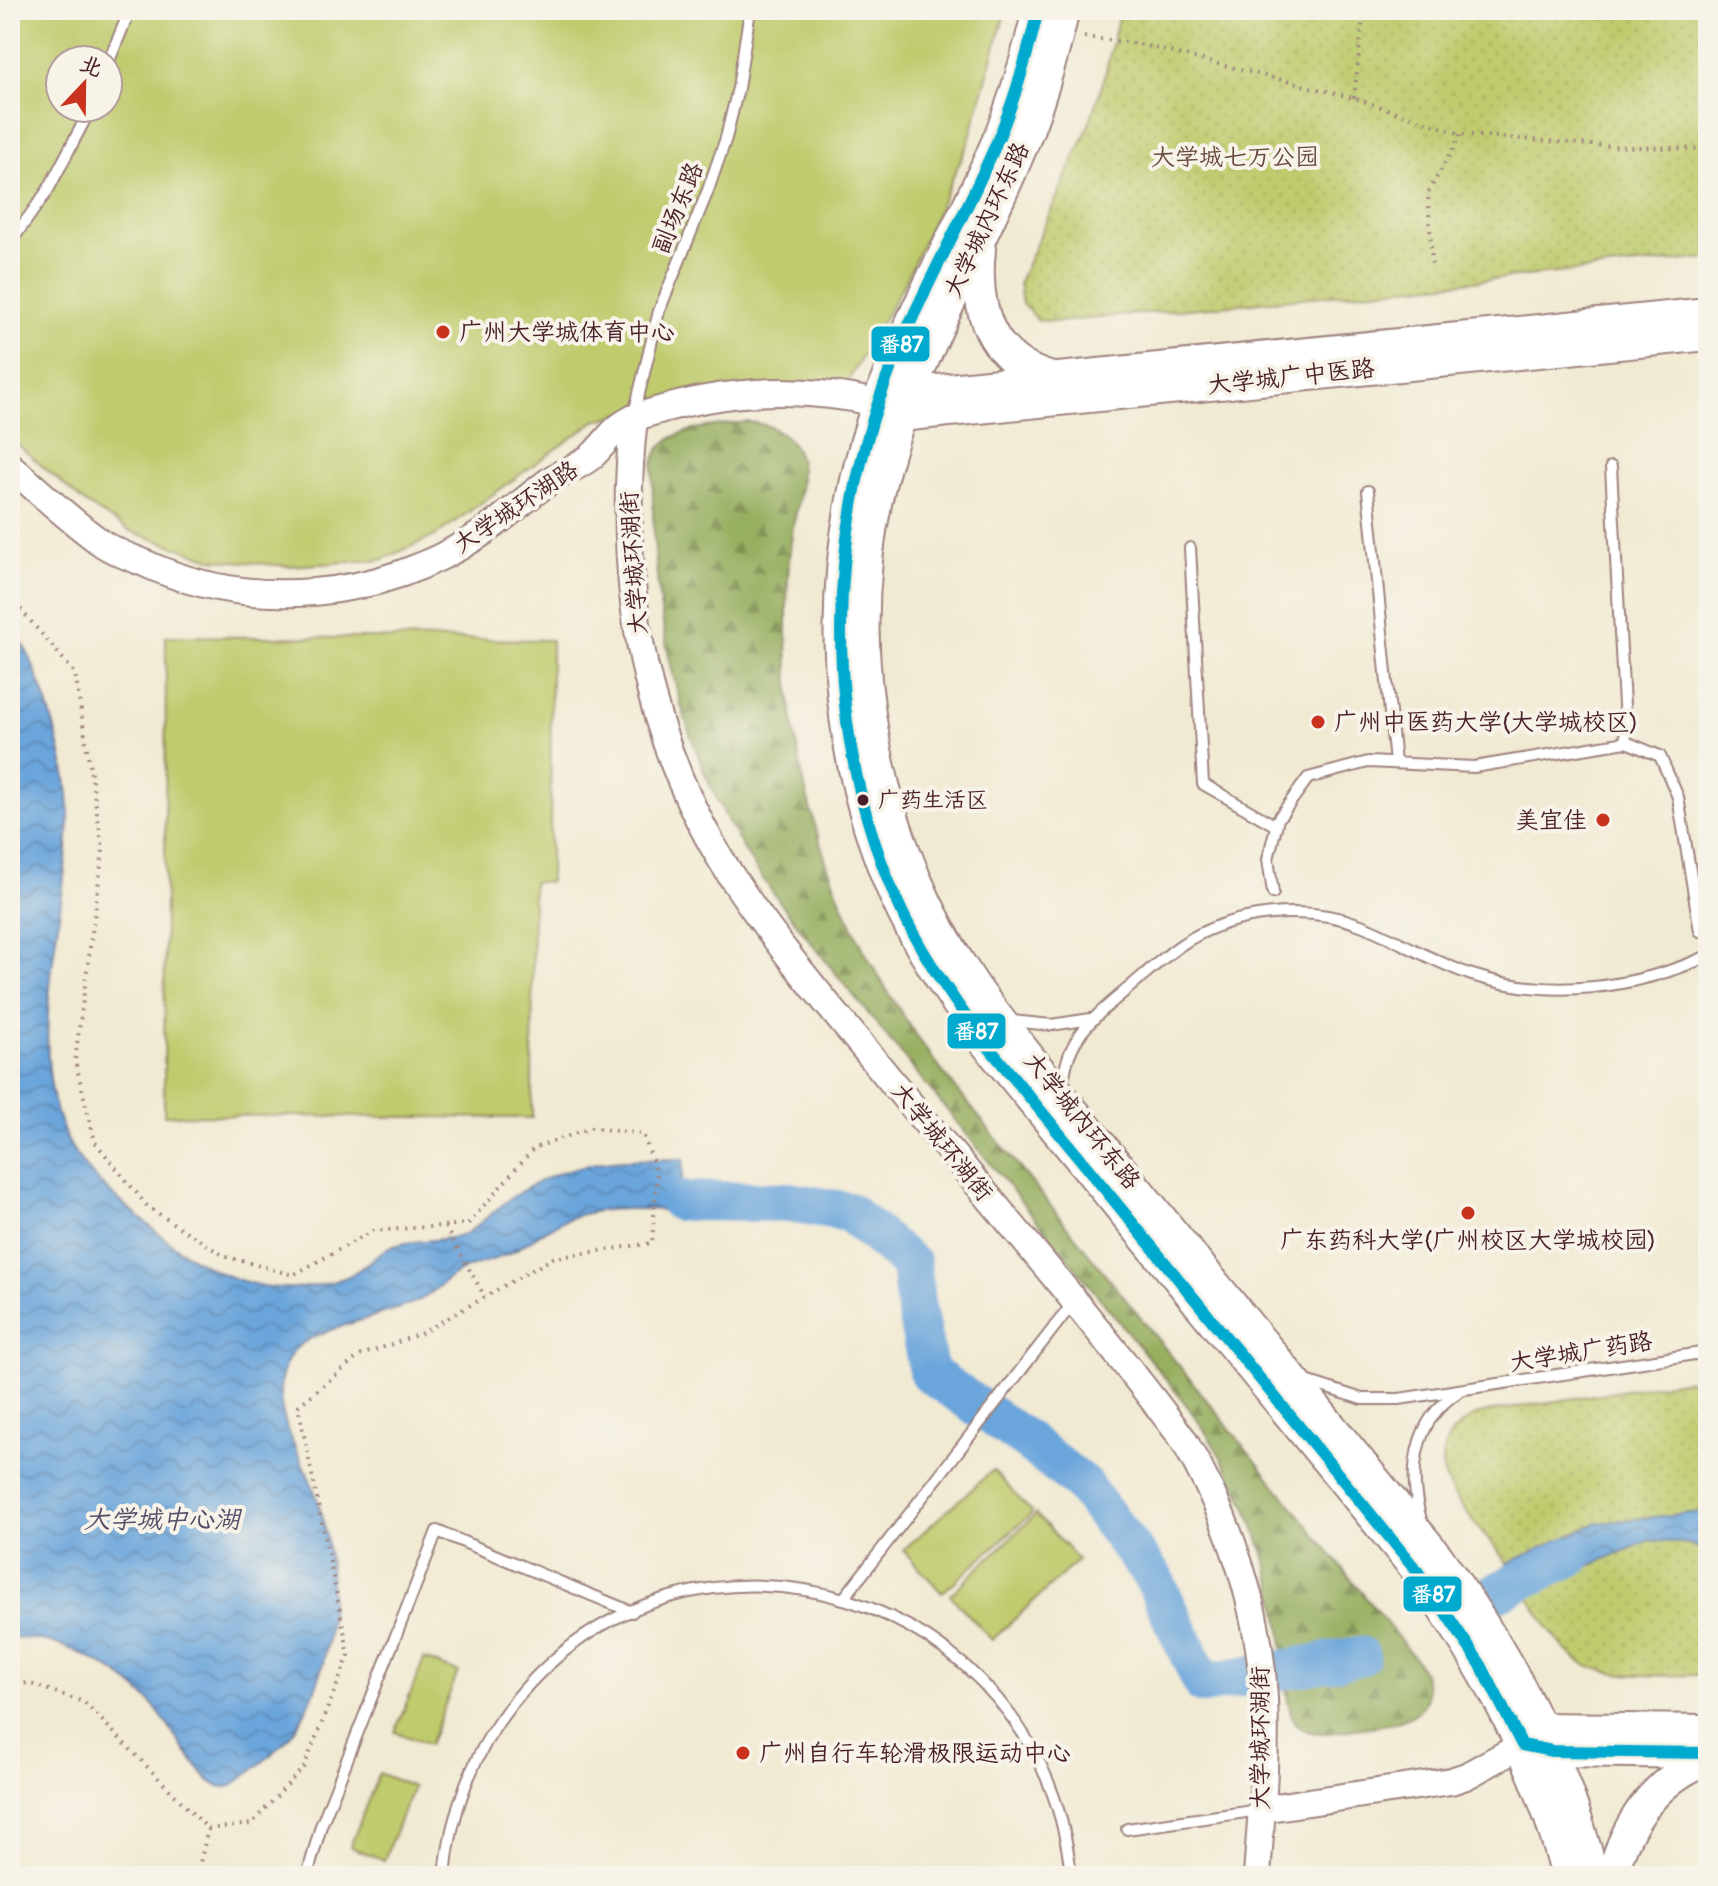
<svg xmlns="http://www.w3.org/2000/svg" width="1718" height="1886" font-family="Pangolin,'LXGW WenKai TC',sans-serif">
<defs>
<pattern id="grass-dots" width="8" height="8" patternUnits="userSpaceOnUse" patternTransform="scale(2)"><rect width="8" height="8" fill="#bfcb6d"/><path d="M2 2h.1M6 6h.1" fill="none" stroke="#a6ae5f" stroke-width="1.8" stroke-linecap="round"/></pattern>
<pattern id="forest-firs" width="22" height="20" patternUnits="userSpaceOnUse" patternTransform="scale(2)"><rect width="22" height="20" fill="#97af60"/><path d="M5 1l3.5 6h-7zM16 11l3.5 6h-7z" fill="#7d8e4f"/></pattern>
<pattern id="water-waves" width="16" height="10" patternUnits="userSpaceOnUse" patternTransform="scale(2)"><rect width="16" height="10" fill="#6ba5db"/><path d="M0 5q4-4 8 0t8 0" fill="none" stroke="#5a86b2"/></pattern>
</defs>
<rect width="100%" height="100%" fill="#f7f3e8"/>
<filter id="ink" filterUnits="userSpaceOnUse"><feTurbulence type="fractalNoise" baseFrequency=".0125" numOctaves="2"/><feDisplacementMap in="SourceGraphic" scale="16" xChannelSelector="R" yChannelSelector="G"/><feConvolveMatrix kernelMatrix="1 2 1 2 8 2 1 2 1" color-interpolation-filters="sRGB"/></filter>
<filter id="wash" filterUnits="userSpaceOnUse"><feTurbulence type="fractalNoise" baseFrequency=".006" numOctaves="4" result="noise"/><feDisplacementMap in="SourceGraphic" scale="32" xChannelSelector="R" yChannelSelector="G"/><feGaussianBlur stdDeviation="1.8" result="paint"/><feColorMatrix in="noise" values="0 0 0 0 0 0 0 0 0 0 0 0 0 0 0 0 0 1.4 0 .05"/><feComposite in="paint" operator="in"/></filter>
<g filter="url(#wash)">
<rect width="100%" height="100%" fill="#f1ead3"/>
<g fill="url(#grass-dots)" stroke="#84754c" stroke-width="2">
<path d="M 1120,10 L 1708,10 L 1708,258 L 1057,322 L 1038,320 L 1022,304 L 1019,282 L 1087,130 L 1104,79 Z"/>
<path d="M 1708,1377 L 1708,1675 C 1670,1674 1614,1681 1581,1662 C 1552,1644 1528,1593 1508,1564 C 1490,1538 1464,1515 1449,1486 C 1430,1452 1453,1421 1487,1412 Z"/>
</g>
<path fill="url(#forest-firs)" stroke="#706746" stroke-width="2" d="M 747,422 C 772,423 795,436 800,462 C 804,485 795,512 792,534 C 788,562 787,591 787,619 C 785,719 807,823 847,915 C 871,970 905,1021 941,1070 L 1417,1661 C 1448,1714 1404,1723 1362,1728 C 1343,1730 1313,1740 1298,1725 C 1283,1711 1285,1658 1282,1637 C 1271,1547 1236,1470 1182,1399 L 828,964 C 802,930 774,897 751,861 C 674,739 650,607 653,464 C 660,426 716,426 747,422 Z"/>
<g fill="#bfcb6d" stroke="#84754c" stroke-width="2" fill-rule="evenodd">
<path d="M 10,10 L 1006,10 L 968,144 L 906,280 L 843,390 L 679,397 L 595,421 L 435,536 L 381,560 L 289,566 L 211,559 L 130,531 L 86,504 L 10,438 ZM 60,60 L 108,60 L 108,108 L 60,108 Z"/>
<path d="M 166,636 L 551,640 L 550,882 L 533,882 L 532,1118 L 164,1115 Z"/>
<path d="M 993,1470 L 1032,1513 L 942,1593 L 903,1550 Z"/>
<path d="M 1036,1514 L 1078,1560 L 992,1640 L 950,1595 Z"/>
<path d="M 424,1659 L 458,1672 L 429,1745 L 395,1732 Z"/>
<path d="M 379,1773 L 413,1787 L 384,1860 L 350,1847 Z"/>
</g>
<g fill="url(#water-waves)" stroke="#5a6283" stroke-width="2">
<path d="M 10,624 C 27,645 37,675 46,700 C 58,737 70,780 69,818 C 67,918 24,1040 65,1135 C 81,1172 117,1198 146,1223 C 201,1272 269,1306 344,1278 C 363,1271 375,1252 394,1246 C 417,1238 442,1243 465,1234 C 485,1222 500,1204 520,1192 C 577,1157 620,1160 684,1159 L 679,1210 C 648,1210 614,1206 583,1214 C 557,1220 537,1237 514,1251 C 498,1260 480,1262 463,1270 C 448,1276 438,1289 424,1298 C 393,1316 310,1327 292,1353 C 261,1397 298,1448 314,1490 C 340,1559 338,1666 295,1729 C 279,1752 253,1769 232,1786 C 224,1788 216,1787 209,1780 C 188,1759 172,1729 153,1705 C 124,1671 56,1633 10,1639 Z"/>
<path d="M 1708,1511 L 1708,1553 L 1690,1544 L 1650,1540 L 1534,1589 L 1508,1563 L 1597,1523 Z"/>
</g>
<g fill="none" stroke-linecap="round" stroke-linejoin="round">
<g stroke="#6ba5db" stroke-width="40">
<path d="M 679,1201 L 789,1202 L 849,1212 L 911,1264 L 915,1303 L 929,1373 L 1026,1440 L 1081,1483 L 1153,1577 L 1203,1684 L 1360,1656"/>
<path d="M 1489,1596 L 1572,1556"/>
</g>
</g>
</g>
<g filter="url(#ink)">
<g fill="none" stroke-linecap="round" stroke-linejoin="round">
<defs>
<g id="service">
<path d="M 108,63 L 130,10"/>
<path d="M 10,243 L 48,190 L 91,108"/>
<path d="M 634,414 L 659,311 L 707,193 L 726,138 L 738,88 L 750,10"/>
<path d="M 1611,467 L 1626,742"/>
<path d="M 1368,491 L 1395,763"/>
<path d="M 1190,548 L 1203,784 L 1276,826"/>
<path d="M 1273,893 L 1268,859 L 1278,819 L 1308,778 L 1368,762 L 1474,767 L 1626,742 L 1660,756 L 1678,797 L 1700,931"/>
<path d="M 1012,1021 L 1051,1025 L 1091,1019"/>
<path d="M 1063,1090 C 1064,1040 1090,1021 1125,991 C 1143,976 1161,959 1181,945 C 1231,911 1305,904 1361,925 C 1399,940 1433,962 1472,975 C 1550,1000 1634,989 1708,956"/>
<path d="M 1306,1381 L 1362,1399 L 1399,1399 L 1708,1352"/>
<path d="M 1421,1520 C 1408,1473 1413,1421 1458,1392"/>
<path d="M 844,1598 L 1073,1303"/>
<path d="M 1127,1829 L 1260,1810"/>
<path d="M 307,1876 L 321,1826 L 437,1531 L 632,1612"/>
<path d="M 445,1876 C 450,1813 473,1753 512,1704 C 690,1480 1044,1594 1071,1876"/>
</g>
<g id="tertiary">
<path d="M 634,418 C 714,390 794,384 877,403"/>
<path d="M 10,466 C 40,492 70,521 103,544 C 115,552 129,557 142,562 C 250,613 380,600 479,535 C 505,518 527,497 552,479 C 565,471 583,465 594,454 C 609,439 613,428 634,418 C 615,585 645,752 742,892 C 788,960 844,1023 896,1087 C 993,1203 1092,1318 1183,1439 C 1229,1517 1260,1608 1264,1699 C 1267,1758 1261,1818 1257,1876"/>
<path d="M 1262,1809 L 1451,1781 L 1466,1776 L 1522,1745"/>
</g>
<g id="secondary">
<path d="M 1038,10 C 1028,53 1016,96 999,137 C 967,214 925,286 893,363 C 823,534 820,722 894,894 C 917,946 949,993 982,1039 L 1418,1572 C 1487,1669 1537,1760 1567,1876"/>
<path d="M 1064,10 C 1053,56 1040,102 1022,146 C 975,262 908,367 879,490 C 840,657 877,842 973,984 C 993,1013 1016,1040 1038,1068 C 1076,1114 1113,1160 1151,1206 C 1246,1323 1343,1440 1438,1557 C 1510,1658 1563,1755 1593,1876"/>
<path d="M 980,249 C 974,309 989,361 1052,378"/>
<path d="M 894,397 L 908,393 L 1708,313"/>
<path d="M 886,408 L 900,416 L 1708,335"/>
<path d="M 1530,1739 L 1542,1728 L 1708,1730"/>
<path d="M 1536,1748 L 1552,1751 L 1708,1753"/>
<path d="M 1612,1876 C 1626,1823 1655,1779 1708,1759"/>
</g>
</defs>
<use href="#service" stroke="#9e847f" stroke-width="14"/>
<use href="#tertiary" stroke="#9e847f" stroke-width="30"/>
<use href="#secondary" stroke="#9e847f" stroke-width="34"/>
<g stroke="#9e847f" stroke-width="4" stroke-dasharray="2 6" stroke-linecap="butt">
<path d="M 1084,37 L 1134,43 L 1354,98 L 1461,134 L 1606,146 L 1708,149"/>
<path d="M 1354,98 L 1364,10"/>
<path d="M 1432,264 L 1428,193 L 1461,134"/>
<path d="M 10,597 L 75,673 L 103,850 L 75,1060 L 95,1142 L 148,1207 L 224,1256 L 293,1275 L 373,1231 L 468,1224 L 534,1148 L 591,1128 L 643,1134 L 657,1173 L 652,1243 L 553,1258 L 420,1334 L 359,1356 L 298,1406 L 349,1655 L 304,1767 L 251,1824 L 208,1829 L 84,1702 L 28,1683 L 10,1686"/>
<path d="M 445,1227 L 485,1297"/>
<path d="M 1708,1629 L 1700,1637 L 1708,1640"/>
<path d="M 206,1876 L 200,1863 L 208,1829"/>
</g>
<use href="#service" stroke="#fff" stroke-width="10"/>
<use href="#tertiary" stroke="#fff" stroke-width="26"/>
<use href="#secondary" stroke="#fff" stroke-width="30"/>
<defs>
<path id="bus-1" d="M 1038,10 C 1028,53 1016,96 999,137 C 967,214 924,285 893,362 C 825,534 822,723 894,894 C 916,946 949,993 982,1039 L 1418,1572 L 1481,1665 L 1522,1745 L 1552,1751 L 1708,1753"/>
</defs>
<use href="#bus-1" stroke="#f7f3e8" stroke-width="18"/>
<use href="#bus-1" stroke="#00a9ce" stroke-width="12"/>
</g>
</g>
<g fill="#c8321e" stroke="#f7f3e8" stroke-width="3">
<circle cx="443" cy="332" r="8"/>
<circle cx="1318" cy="722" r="8"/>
<circle cx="1603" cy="820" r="8"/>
<circle cx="1468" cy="1213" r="8"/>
<circle cx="743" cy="1753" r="8"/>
</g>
<circle fill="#4a1f2b" stroke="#f7f3e8" stroke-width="3" cx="863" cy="800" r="7"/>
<g text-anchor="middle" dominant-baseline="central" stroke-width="8" stroke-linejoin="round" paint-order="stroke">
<g font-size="22" fill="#4a1f2b" stroke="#f7f3e8" text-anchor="start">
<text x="878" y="800">广药生活区</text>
</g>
<g font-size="24" fill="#674a3c" stroke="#f7f3e8">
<text x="1235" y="157">大学城七万公园</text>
</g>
<g font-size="24" fill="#4a1f2b" stroke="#f7f3e8">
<text transform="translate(678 208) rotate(-68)">副场东路</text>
<text transform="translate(987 220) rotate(-65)">大学城内环东路</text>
<text transform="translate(1291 377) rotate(-6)">大学城广中医路</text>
<text transform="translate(516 507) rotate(-34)">大学城环湖路</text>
<text transform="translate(634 563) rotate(-94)">大学城环湖街</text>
<text transform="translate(1082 1121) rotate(51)">大学城内环东路</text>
<text transform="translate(942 1142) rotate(51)">大学城环湖街</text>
<text transform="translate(1581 1352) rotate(-9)">大学城广药路</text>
<text transform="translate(1260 1738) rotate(-90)">大学城环湖街</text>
</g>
<g font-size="24" fill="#4a1f2b" stroke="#f7f3e8" text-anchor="start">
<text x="459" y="332">广州大学城体育中心</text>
<text x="1334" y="722">广州中医药大学(大学城校区)</text>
<text x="1587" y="820" text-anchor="end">美宜佳</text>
<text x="1468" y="1240" text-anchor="middle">广东药科大学(广州校区大学城校园)</text>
<text x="759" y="1753">广州自行车轮滑极限运动中心</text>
</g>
<g font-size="26" font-style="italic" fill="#564e69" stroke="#f7f3e8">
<text x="162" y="1520">大学城中心湖</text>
</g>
</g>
<g stroke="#f7f3e8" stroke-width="3">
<rect x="870" y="325" width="61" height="38" rx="8" fill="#00a9ce"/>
<rect x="946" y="1012" width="61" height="38" rx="8" fill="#00a9ce"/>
<rect x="1402" y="1575" width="61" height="38" rx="8" fill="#00a9ce"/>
</g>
<g font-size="22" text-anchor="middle" font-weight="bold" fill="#fff">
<text x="901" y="352">番87</text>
<text x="976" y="1039">番87</text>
<text x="1433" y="1602">番87</text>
</g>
<rect width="1718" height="1886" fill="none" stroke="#f7f3e8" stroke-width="40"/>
<g transform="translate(84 84) rotate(22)"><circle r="38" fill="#f7f3e8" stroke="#b29e9c" stroke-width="2"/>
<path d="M0-6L14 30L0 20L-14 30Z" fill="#c8321e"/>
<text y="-12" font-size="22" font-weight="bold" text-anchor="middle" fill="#4a1f2b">北</text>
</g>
</svg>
